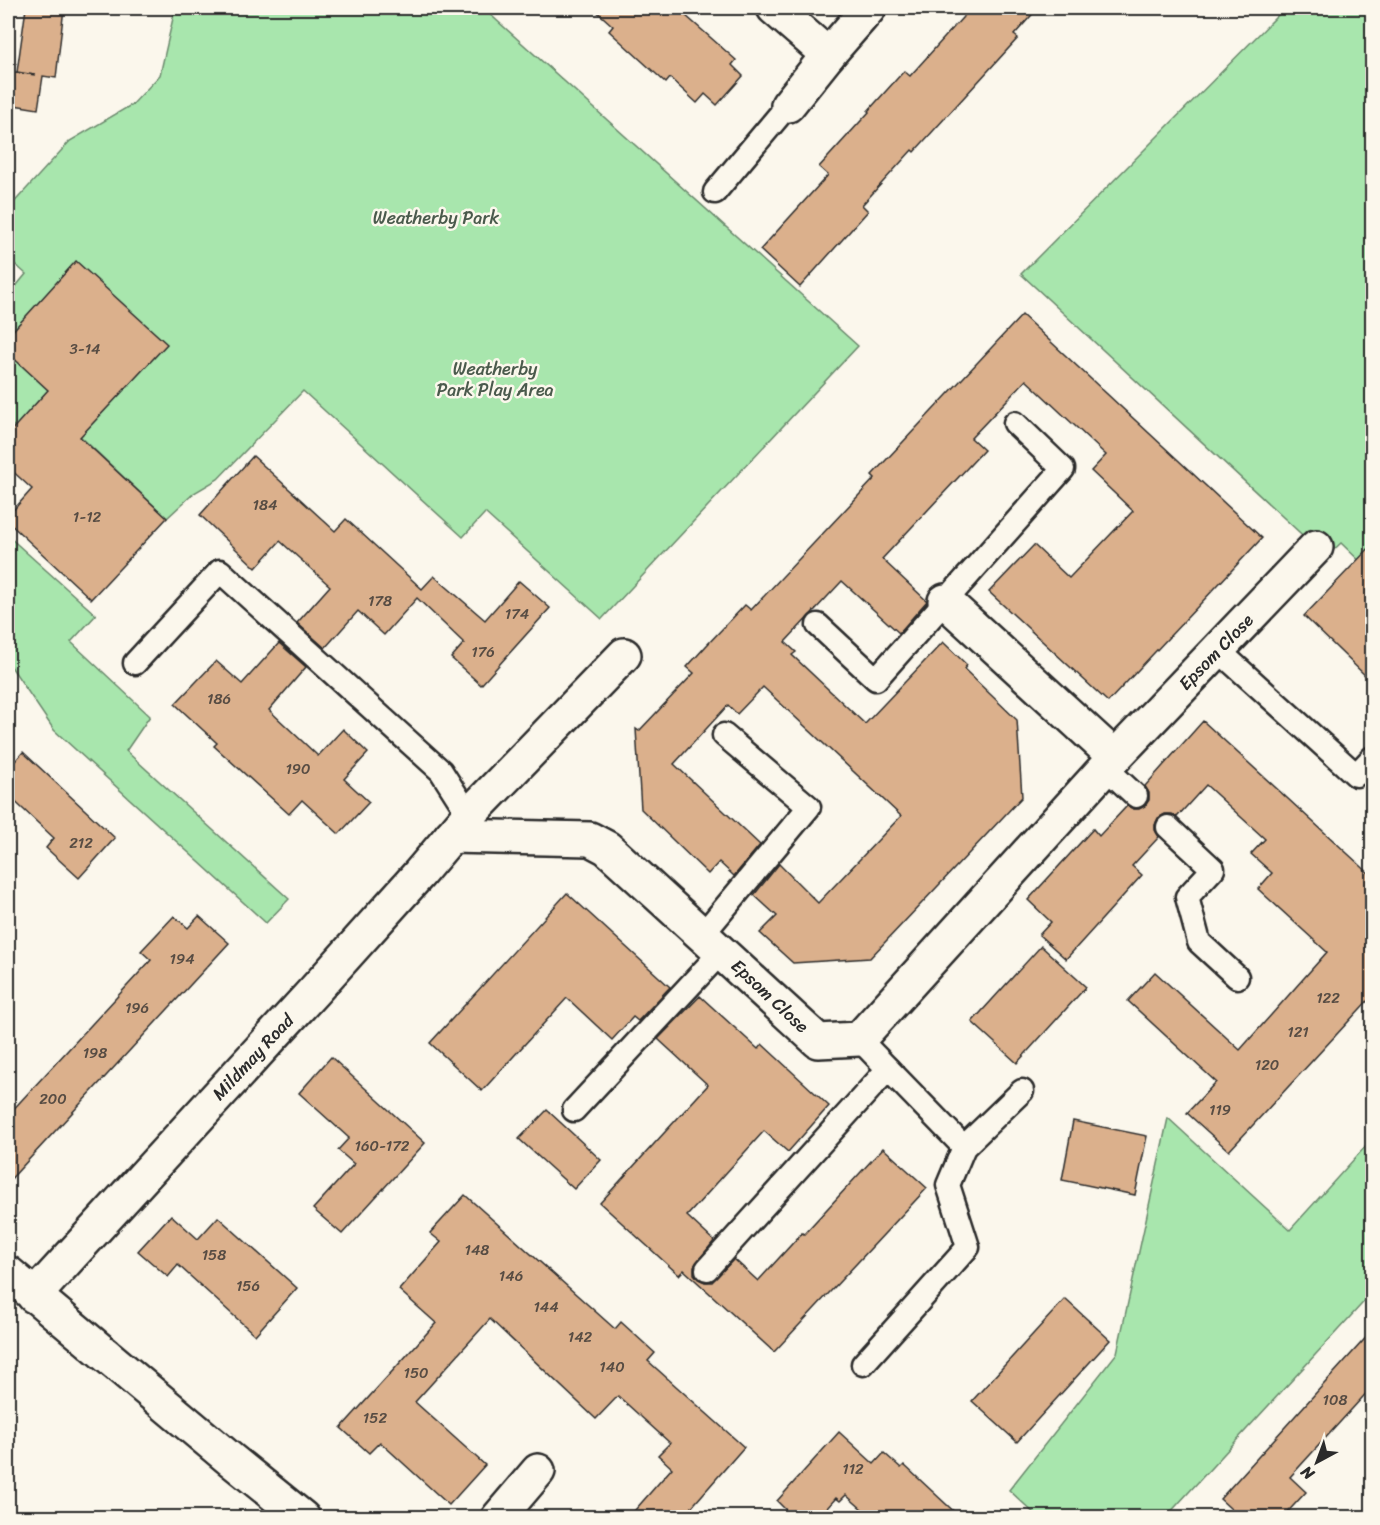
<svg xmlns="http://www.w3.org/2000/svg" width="1380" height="1525" font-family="Sriracha,sans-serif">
<rect width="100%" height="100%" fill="#fbf7ec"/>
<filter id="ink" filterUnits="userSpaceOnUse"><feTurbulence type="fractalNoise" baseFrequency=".0167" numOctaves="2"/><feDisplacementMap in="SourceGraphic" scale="12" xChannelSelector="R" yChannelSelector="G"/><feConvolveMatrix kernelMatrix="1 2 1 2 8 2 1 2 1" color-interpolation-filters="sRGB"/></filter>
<g filter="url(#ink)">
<g fill="#a8e6ad" stroke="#6a886c" stroke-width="1.5">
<path d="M 174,8 L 483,8 L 858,346 L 602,619 L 485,513 L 463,537 L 303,391 L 218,479 L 194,493 L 167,518 L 80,436 L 76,262 L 8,336 L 8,296 L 26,274 L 8,258 L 8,209 L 70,141 L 133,104 L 160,75 L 174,14 Z"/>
<path d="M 1285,8 L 1372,8 L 1372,573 L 1341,543 L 1326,557 L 1021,274 Z"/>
<path d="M 8,353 L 85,424 L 53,461 L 8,421 Z"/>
<path d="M 8,536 L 96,615 L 71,642 L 150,716 L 126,751 L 289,899 L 266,923 L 54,730 L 8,662 Z"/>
<path d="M 1168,1118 L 1290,1230 L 1365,1147 L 1372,1154 L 1372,1293 L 1166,1517 L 1038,1517 L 1009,1490 L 1117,1353 Z"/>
</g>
<g fill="#dbb08c" stroke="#2b2b2b" stroke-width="1.5">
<path d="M 26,8 L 64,8 L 56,78 L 43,76 L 38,109 L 8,104 L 8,71 L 35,75 L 17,72 Z"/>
<path d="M 593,8 L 677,8 L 736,60 L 732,65 L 743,76 L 717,105 L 705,94 L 697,103 L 670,78 L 666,83 L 609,31 L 613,26 Z"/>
<path d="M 971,8 L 1038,8 L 1014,35 L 1018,38 L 914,152 L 912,150 L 862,205 L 868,211 L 800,287 L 760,250 L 828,175 L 819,167 L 869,112 L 868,111 L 904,71 L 910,76 Z"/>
<path d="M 76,261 L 167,344 L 80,437 L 167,518 L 91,599 L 8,522 L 8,516 L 32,489 L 8,467 L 8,434 L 48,390 L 8,353 L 8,336 Z"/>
<path d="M 1022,315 L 1262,538 L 1108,702 L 989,592 L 1034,545 L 1069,578 L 1133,511 L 1091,471 L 1106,455 L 1026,380 L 971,438 L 984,450 L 882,559 L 927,601 L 899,633 L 842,581 L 785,642 L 796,652 L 792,655 L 865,724 L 943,642 L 967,665 L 964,669 L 1017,720 L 1022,797 L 870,958 L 793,963 L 760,933 L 777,916 L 754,895 L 779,864 L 818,903 L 901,816 L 763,687 L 737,714 L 728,705 L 674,764 L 760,845 L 734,876 L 719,862 L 708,874 L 641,809 L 636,729 L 639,731 L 694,673 L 687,667 L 706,646 L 745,605 L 751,610 L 875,478 L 872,475 Z"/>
<path d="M 253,456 L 335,531 L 346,519 L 422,589 L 434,576 L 485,620 L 519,581 L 550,608 L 481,685 L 451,658 L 464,643 L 417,598 L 384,635 L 358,611 L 325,648 L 297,623 L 330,586 L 280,541 L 256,568 L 200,515 Z"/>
<path d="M 1372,545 L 1372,682 L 1304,616 Z"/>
<path d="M 279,643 L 306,667 L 269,710 L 318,756 L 343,729 L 368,753 L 344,779 L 369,802 L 339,834 L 302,800 L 289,814 L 214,746 L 217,743 L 175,704 L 216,661 L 242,684 Z"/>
<path d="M 1203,721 L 1372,876 L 1372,996 L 1229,1151 L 1187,1113 L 1216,1082 L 1128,1001 L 1155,972 L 1240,1050 L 1327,952 L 1258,889 L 1272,873 L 1251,854 L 1265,839 L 1206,785 L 1177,817 L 1172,814 L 1165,814 L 1158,818 L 1155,825 L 1155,830 L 1159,837 L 1132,866 L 1142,875 L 1066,959 L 1039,935 L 1051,922 L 1028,900 L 1093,829 L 1099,836 L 1127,806 L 1134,809 L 1139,809 L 1145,806 L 1149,800 L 1149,793 L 1145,786 Z"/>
<path d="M 23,752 L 115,838 L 79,878 L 46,848 L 54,838 L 8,795 L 8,769 Z"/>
<path d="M 567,893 L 670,987 L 638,1021 L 633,1017 L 612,1040 L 567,998 L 482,1091 L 430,1043 Z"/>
<path d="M 174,916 L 188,928 L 199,916 L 229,943 L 8,1182 L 8,1115 L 151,960 L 141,951 Z"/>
<path d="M 1041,946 L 1086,987 L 1017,1063 L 972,1022 Z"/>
<path d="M 700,996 L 758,1049 L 762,1044 L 829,1106 L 788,1152 L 764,1131 L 687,1216 L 714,1241 L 694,1266 L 694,1274 L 698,1279 L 705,1282 L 712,1282 L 734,1259 L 758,1281 L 802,1233 L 804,1234 L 883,1148 L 927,1188 L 774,1352 L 684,1270 L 679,1275 L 600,1203 L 708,1085 L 658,1039 Z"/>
<path d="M 331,1057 L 425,1143 L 342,1234 L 313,1209 L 354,1164 L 338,1150 L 349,1138 L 299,1093 Z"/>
<path d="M 547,1110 L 601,1160 L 574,1189 L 519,1139 Z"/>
<path d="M 1073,1121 L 1147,1136 L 1135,1195 L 1062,1180 Z"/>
<path d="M 465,1195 L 615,1329 L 621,1322 L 655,1353 L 648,1361 L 744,1447 L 682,1518 L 628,1518 L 672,1468 L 658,1455 L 670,1443 L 618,1396 L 596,1419 L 490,1319 L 415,1402 L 485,1465 L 449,1505 L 380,1442 L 369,1453 L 341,1428 L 436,1323 L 399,1290 L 441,1242 L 430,1233 Z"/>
<path d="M 171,1215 L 198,1239 L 218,1217 L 297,1288 L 255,1335 L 178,1265 L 168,1277 L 138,1251 Z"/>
<path d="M 1065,1299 L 1110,1340 L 1017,1442 L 972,1401 Z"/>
<path d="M 1372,1331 L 1372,1387 L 1290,1477 L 1306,1492 L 1282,1518 L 1241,1518 L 1220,1499 Z"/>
<path d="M 839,1432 L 874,1464 L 884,1453 L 901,1468 L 904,1465 L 961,1518 L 872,1518 L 846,1495 L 840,1501 L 836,1498 L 818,1518 L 794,1518 L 777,1501 Z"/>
</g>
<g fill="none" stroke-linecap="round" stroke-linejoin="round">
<defs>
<g id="service">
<path d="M 715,192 L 788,105"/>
<path d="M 818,625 L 876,679 L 1063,469 L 1015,423"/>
<path d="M 1218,650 L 1356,775 L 1372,758"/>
<path d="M 135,663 L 220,571 L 441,771 L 469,815"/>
<path d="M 1106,768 L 1136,796"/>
<path d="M 1168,827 L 1213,869 L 1187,897 L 1199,942 L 1237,977"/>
<path d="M 703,934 L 809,807 L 724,735"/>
<path d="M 859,1039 L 964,1147"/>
<path d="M 574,1110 L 722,951"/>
<path d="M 707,1269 L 888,1069"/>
<path d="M 863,1364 L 968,1247 L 948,1185 L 964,1147 L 1022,1091"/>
</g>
<g id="minor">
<path d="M 774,8 L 828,55"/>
<path d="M 788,105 L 828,55 L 869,8"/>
<path d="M 945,601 L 1115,757"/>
<path d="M 451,836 L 590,839 L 607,848 L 818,1041 L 859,1039 L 1115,757 L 1316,547"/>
<path d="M 8,1273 L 230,1459 L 303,1518"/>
<path d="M 34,1296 L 313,992 L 419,874 L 469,815 L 624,655"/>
<path d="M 498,1518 L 538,1471"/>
</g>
</defs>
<use href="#service" stroke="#2b2b2b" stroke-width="27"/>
<use href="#minor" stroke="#2b2b2b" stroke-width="38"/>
<use href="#service" stroke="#fbf7ec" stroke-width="22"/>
<use href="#minor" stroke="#fbf7ec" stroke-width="33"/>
</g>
</g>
<g text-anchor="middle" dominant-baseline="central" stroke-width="5" stroke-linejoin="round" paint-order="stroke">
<g font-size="15" fill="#574c43">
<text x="85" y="349">3-14</text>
<text x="265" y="505">184</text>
<text x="87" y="517">1-12</text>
<text x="380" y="601">178</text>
<text x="517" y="614">174</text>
<text x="483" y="652">176</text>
<text x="219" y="699">186</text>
<text x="298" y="769">190</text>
<text x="81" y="843">212</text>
<text x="182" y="959">194</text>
<text x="1328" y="998">122</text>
<text x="137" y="1008">196</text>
<text x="1298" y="1032">121</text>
<text x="95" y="1053">198</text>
<text x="1267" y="1065">120</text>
<text x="53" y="1099">200</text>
<text x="1220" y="1110">119</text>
<text x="382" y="1146">160-172</text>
<text x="477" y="1250">148</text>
<text x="214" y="1255">158</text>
<text x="511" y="1276">146</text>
<text x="248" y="1286">156</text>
<text x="546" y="1307">144</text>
<text x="580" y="1337">142</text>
<text x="612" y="1367">140</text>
<text x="416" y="1373">150</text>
<text x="1335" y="1400">108</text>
<text x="375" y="1418">152</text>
<text x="853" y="1469">112</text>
</g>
<g font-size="18" fill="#4a5a4c" stroke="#fbf7ec">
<text x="436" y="218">Weatherby Park</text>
<text x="495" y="369">Weatherby<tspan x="495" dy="21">Park Play Area</tspan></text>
</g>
<g font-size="18" fill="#2b2b2b" stroke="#fbf7ec">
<text transform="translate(1216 652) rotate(-46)">Epsom Close</text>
<text transform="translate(770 996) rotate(43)">Epsom Close</text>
<text transform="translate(253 1057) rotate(-47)">Mildmay Road</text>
</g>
</g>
<rect width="1380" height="1525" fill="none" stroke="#fbf7ec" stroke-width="30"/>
<rect x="15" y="15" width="1350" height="1495" fill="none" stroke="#2b2b2b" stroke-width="2" filter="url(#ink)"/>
<g transform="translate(1317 1462) rotate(221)" stroke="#fbf7ec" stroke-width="4.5" paint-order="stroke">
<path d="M0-4.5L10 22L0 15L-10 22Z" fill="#2b2b2b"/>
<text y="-9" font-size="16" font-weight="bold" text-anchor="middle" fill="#2b2b2b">N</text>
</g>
</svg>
